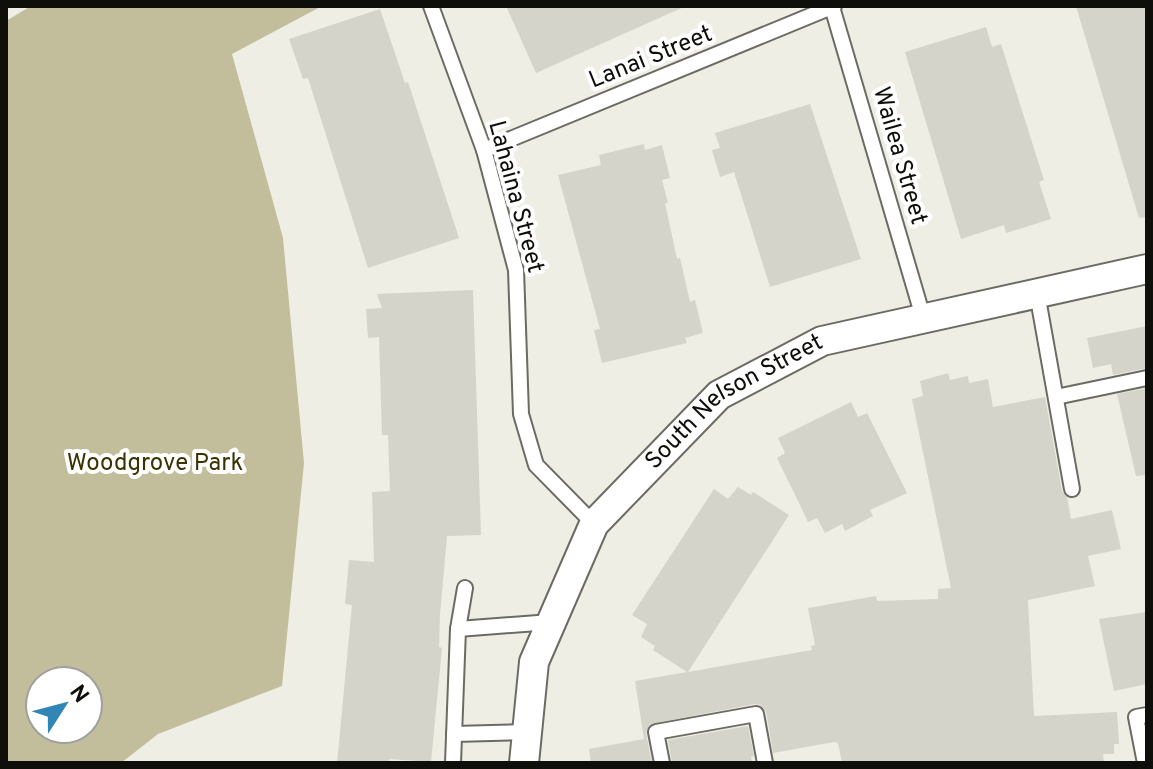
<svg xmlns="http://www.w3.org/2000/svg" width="1153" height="769" font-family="Overpass,sans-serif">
<rect width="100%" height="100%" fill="#efeee5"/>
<path fill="#c2be9c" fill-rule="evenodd" d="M 31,6 L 322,6 L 232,54 L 283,238 L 304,463 L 282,686 L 158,734 L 121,763 L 6,763 L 6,21 ZM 40,681 L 88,681 L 88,729 L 40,729 Z"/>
<g fill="#d4d4ca">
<path d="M 506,6 L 686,6 L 536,73 Z"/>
<path d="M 1076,6 L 1147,6 L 1147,217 L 1139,218 Z"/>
<path d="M 380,9 L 405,83 L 408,82 L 459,238 L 368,268 L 308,78 L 303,79 L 289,39 Z"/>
<path d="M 986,27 L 992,47 L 1001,44 L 1044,180 L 1039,182 L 1051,219 L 1006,233 L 1004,225 L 961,239 L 905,52 Z"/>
<path d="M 810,104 L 861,259 L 770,287 L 734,172 L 720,177 L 712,150 L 720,148 L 715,133 Z"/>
<path d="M 644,144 L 645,150 L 662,145 L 670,178 L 662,180 L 668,203 L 665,203 L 677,259 L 680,258 L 690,302 L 695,300 L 703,333 L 685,338 L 687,343 L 602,363 L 594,330 L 600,329 L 558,175 L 601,165 L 599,155 Z"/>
<path d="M 473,290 L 481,535 L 447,536 L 440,615 L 439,647 L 442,648 L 431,762 L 389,759 L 388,763 L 337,763 L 352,605 L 345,604 L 349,560 L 374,562 L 372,492 L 390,491 L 388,435 L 382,435 L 379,337 L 368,338 L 366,309 L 382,308 L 377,294 Z"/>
<path d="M 1147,326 L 1147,368 L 1113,375 L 1111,364 L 1093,368 L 1087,338 Z"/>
<path d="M 948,373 L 950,380 L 968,376 L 969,383 L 988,379 L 993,407 L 1045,397 L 1062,491 L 1067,497 L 1071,519 L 1112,510 L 1121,549 L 1088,556 L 1095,586 L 1028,600 L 1034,716 L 1117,712 L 1119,744 L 1114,744 L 1114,754 L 1103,754 L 1104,763 L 842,763 L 838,743 L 834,742 L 773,753 L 766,711 L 760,705 L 755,704 L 650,724 L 646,733 L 652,763 L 591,763 L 589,749 L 644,739 L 635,681 L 687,672 L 653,650 L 655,646 L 641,637 L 647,624 L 632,615 L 714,489 L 728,499 L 738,487 L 751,495 L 753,492 L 789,515 L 688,672 L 812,650 L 811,646 L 815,645 L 808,608 L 876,596 L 877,601 L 938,599 L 938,589 L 951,588 L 912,399 L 923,396 L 920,381 Z"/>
<path d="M 1147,388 L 1147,475 L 1136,476 L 1117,394 Z"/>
<path d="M 851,402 L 858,417 L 867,413 L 907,493 L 870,510 L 873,516 L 845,531 L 842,524 L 825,533 L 817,518 L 808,522 L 798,501 L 777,458 L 785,453 L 778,438 Z"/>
<path d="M 1147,612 L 1147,684 L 1114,691 L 1099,619 Z"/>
<path d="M 748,726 L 754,756 L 751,757 L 752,763 L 672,763 L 668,740 Z"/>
</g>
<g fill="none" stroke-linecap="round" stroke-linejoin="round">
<defs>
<g id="service">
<path d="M 431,6 L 484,150 L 516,270 L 521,414 L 536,465 L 594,524"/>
<path d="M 832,7 L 923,317"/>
<path d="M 484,150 L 834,6"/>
<path d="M 1037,293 L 1072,489"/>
<path d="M 1056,397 L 1147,378"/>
<path d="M 458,629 L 551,622"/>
<path d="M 454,734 L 527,732"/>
<path d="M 453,763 L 458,629 L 465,588"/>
<path d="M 662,763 L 656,732 L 756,714 L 765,763"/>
<path d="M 1145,763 L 1136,717 L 1147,715"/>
</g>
<g id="minor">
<path id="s1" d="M 524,763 L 534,662 L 594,524 L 719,395 L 822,341 L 1147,269"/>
</g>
</defs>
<use href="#service" stroke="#6c6b63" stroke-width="18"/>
<use href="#minor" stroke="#6c6b63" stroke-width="32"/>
<use href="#service" stroke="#fff" stroke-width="14"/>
<use href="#minor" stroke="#fff" stroke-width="28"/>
</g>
<g text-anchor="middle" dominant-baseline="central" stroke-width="8" stroke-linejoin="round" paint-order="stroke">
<g font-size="24" fill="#0e0e0a" stroke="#fff">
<text transform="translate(651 58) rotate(-22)">Lanai Street</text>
<text transform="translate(899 156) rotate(74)">Wailea Street</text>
<text transform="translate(515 197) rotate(75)">Lahaina Street</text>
<text stroke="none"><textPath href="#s1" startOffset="440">South Nelson Street</textPath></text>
</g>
<g font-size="24" fill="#393303" stroke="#fff">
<text x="155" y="464">Woodgrove Park</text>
</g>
</g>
<rect width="1153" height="769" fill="none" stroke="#0e0e0a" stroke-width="16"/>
<g transform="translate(64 705) rotate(54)"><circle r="38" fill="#ffffff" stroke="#9f9f9d" stroke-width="2"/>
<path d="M0-6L14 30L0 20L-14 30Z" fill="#3186b6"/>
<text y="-12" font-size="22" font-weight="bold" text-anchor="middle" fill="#0e0e0a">N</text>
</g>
</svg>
